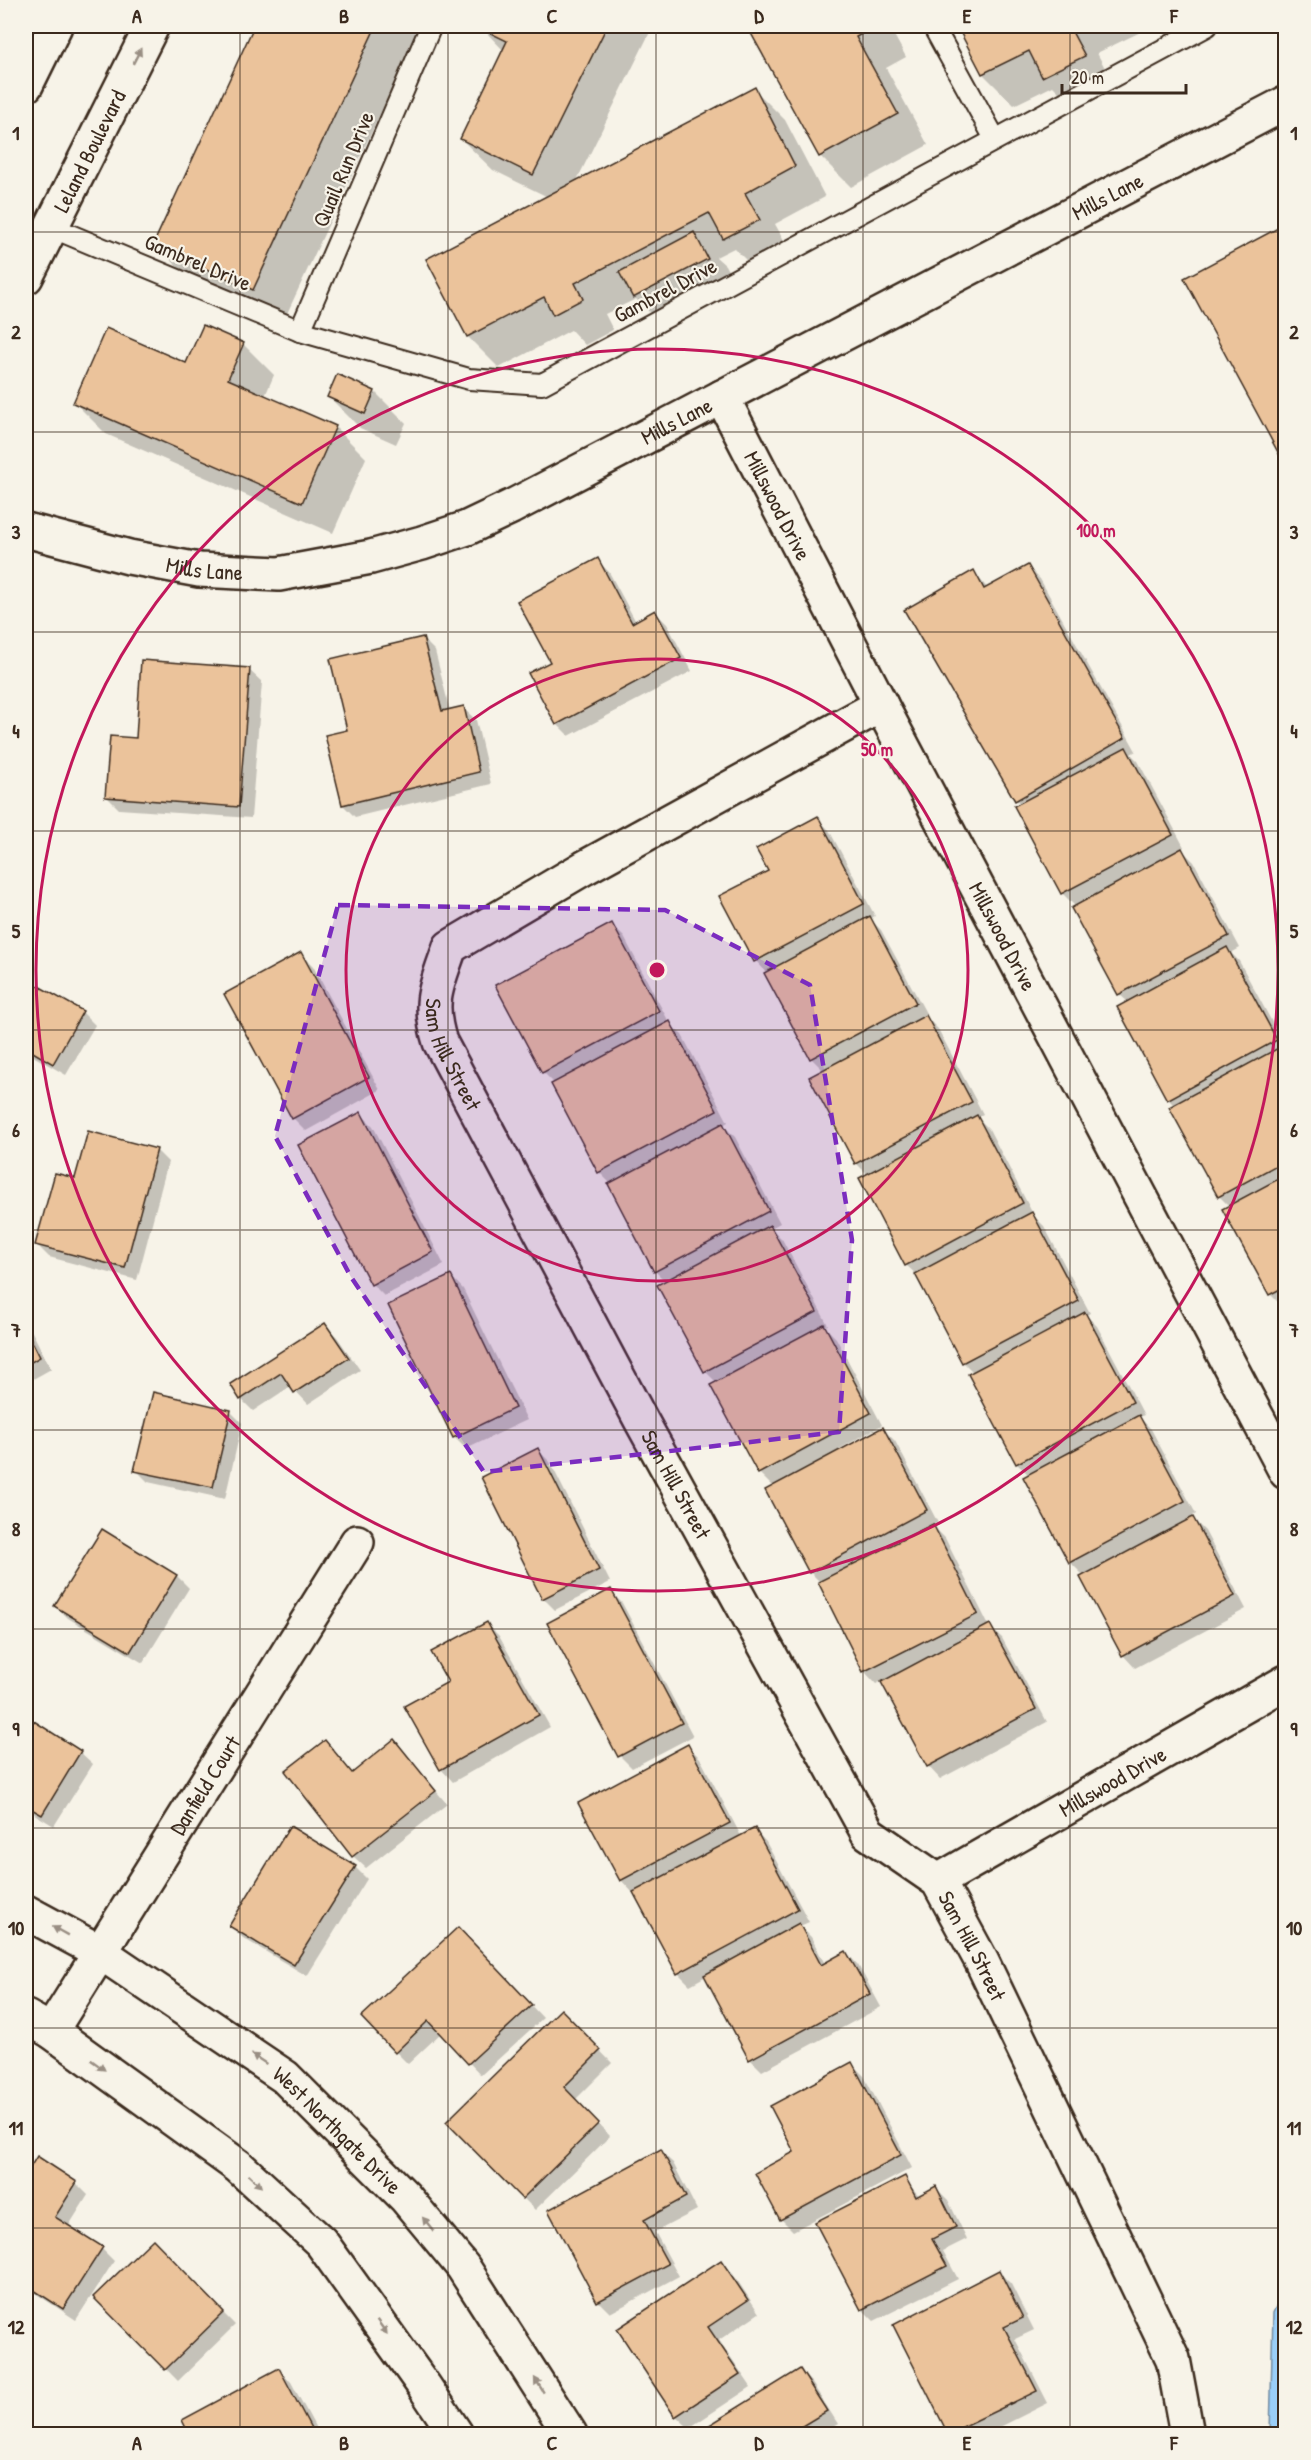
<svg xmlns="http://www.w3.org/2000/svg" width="1311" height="2460" font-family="'Patrick Hand',sans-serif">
<rect width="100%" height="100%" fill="#f7f3e8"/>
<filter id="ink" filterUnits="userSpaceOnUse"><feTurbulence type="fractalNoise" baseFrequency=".0167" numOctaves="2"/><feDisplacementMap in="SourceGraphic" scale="12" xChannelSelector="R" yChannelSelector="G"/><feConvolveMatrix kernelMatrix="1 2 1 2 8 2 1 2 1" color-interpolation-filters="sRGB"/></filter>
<g filter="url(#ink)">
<path fill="#9acef8" stroke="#748ca1" stroke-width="1.5" d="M 1285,2287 L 1285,2434 L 1270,2434 L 1273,2313 Z"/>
<g fill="#0003">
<path d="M 256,26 L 421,26 L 284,320 L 186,275 L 155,244 Z"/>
<path d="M 436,26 L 447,26 L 445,30 Z"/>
<path d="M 483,26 L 653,26 L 576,182 L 754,89 L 785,120 L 825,197 L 775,224 L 790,251 L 755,269 L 734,248 L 716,257 L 725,265 L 738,290 L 665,328 L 636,299 L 605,314 L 613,330 L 585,345 L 571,330 L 499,368 L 468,337 L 428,259 L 548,197 L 493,170 L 461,139 L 504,51 L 482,28 Z"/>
<path d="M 749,26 L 889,26 L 906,57 L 886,68 L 928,145 L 851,187 L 820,156 Z"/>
<path d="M 959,26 L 1153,26 L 1097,53 L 1115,87 L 1074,107 L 1053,86 L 1014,105 L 983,74 Z"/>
<path d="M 243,344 L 274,375 L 265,396 L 335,427 L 366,458 L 333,533 L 106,434 L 75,403 Z"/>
<path d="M 375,392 L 406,423 L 396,444 L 360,428 L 329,397 Z"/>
<path d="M 597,560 L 609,572 L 636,622 L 655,612 L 667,624 L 692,671 L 569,736 L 557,724 L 552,662 Z"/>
<path d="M 1028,567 L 1040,579 L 1136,751 L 1131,754 L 1138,761 L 1184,847 L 1181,849 L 1194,862 L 1240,948 L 1231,953 L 1239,961 L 1286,1048 L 1286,1306 L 1282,1306 L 1270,1294 L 1230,1207 L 1219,1196 L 1175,1106 L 1168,1099 L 1128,1002 L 1119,994 L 1076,907 L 1062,893 L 1021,804 L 1016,800 L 974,572 L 988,589 Z"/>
<path d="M 423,639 L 435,651 L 450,711 L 463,708 L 476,720 L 491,784 L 355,817 L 343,805 L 349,731 Z"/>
<path d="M 249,670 L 262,682 L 251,818 L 119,809 L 107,797 Z"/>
<path d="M 817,818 L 829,830 L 875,916 L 870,919 L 881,930 L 927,1015 L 925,1016 L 938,1029 L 983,1114 L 977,1117 L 989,1129 L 1034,1216 L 1044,1226 L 1090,1313 L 1086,1315 L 1097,1326 L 1144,1415 L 1139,1417 L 1151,1429 L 1196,1514 L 1191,1517 L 1205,1531 L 1246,1609 L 1135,1668 L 1123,1655 L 1082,1577 L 1084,1576 L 1070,1562 L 1029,1475 L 1017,1464 L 970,1375 L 974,1373 L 963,1362 L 918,1276 L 906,1265 L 868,1175 L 856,1163 L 824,1071 L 811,1058 L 767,973 L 756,961 L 770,871 Z"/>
<path d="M 612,925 L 624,937 L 670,1024 L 682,1035 L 728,1122 L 723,1125 L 735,1137 L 780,1223 L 771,1228 L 782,1239 L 828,1325 L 824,1326 L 836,1338 L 882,1425 L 839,1449 L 840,1451 L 883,1429 L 895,1441 L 938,1523 L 933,1526 L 945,1538 L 989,1626 L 1002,1638 L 1047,1722 L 940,1779 L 928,1766 L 882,1681 L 876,1684 L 864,1671 L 821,1583 L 810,1572 L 773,1487 L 759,1473 L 717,1383 L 705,1371 L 666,1282 L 655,1271 L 611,1184 L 599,1172 L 555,1084 L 543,1072 L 497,986 Z"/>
<path d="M 301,954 L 313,966 L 380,1090 L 306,1131 L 294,1119 L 226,995 Z"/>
<path d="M 26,981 L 82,1012 L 95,1025 L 66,1075 L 26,1052 Z"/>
<path d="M 361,1114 L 373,1126 L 444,1265 L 384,1296 L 372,1284 Z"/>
<path d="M 156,1150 L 168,1162 L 137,1280 L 49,1257 L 37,1245 L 76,1180 Z"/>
<path d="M 451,1276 L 463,1289 L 527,1420 L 466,1449 L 454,1437 Z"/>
<path d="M 26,1320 L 51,1369 L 26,1383 Z"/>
<path d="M 325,1325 L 337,1337 L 360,1370 L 308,1404 L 291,1386 L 253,1411 L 241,1399 Z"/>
<path d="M 230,1411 L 242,1423 L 225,1499 L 148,1482 L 136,1470 Z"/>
<path d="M 538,1450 L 550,1462 L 610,1582 L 555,1610 L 543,1598 Z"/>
<path d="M 102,1531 L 177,1576 L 189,1588 L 143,1663 L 68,1618 L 56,1606 Z"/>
<path d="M 610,1591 L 622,1603 L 693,1736 L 632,1768 L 620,1756 L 549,1623 Z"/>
<path d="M 487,1624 L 499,1636 L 550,1727 L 453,1782 L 441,1769 L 450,1683 Z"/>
<path d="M 26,1718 L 80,1752 L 93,1764 L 54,1826 L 26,1809 Z"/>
<path d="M 394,1741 L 447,1804 L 366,1868 L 353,1856 L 325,1742 L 353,1774 Z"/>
<path d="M 688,1746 L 700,1758 L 741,1836 L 754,1829 L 766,1842 L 809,1922 L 800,1926 L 811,1937 L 825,1964 L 846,1952 L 858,1965 L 881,2007 L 762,2071 L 750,2059 L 706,1976 L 690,1985 L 678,1973 L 635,1892 L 633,1893 L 621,1880 Z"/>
<path d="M 355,1867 L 367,1879 L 307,1976 L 243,1938 L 230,1926 Z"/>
<path d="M 470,1941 L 543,2018 L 481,2075 L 441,2033 L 408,2064 L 396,2052 Z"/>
<path d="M 561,2011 L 612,2063 L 575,2100 L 610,2136 L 535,2210 L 448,2122 Z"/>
<path d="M 852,2064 L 864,2076 L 912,2168 L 793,2231 L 781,2219 L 796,2153 Z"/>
<path d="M 660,2151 L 673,2163 L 697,2210 L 655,2232 L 679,2276 L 610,2313 L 598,2301 Z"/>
<path d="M 26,2155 L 30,2160 L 26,2171 Z"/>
<path d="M 38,2158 L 76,2183 L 88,2195 L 68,2227 L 102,2249 L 114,2261 L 76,2320 L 26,2287 L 26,2177 Z"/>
<path d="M 904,2178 L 920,2197 L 936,2188 L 948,2200 L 967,2239 L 943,2251 L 958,2279 L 874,2321 L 862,2309 Z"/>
<path d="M 152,2241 L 235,2325 L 178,2381 L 95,2297 Z"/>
<path d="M 721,2262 L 733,2274 L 759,2313 L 719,2340 L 751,2387 L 689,2428 L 676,2416 Z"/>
<path d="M 999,2272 L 1011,2284 L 1034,2330 L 1015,2339 L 1048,2403 L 986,2434 L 950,2434 L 895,2326 Z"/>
<path d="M 279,2370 L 291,2382 L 319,2434 L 191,2434 L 184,2421 Z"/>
<path d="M 800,2371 L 812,2383 L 838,2424 L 821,2434 L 698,2434 Z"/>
</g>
<g fill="#ebc39b" stroke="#3b2a1e" stroke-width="1.5">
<path d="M 254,26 L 376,26 L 253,290 L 153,245 Z"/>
<path d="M 481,26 L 607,26 L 533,175 L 460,139 L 507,41 L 480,28 Z"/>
<path d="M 747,26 L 876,26 L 856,37 L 898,114 L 819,157 Z"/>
<path d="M 957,26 L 1069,26 L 1085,56 L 1042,77 L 1029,51 L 982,74 Z"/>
<path d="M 755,87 L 795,166 L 745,193 L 760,220 L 723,239 L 709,213 L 575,283 L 583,299 L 553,315 L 544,297 L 467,337 L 426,259 Z"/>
<path d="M 1278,228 L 1286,241 L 1286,467 L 1184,278 Z"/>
<path d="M 694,232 L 708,259 L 633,298 L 619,272 Z"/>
<path d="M 203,325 L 244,343 L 228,379 L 336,426 L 302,503 L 73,403 L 106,328 L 186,363 Z"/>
<path d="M 337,374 L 375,391 L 365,414 L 327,397 Z"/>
<path d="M 598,558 L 632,623 L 655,610 L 681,658 L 556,725 L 528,673 L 550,662 L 517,601 Z"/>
<path d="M 1028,565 L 1125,738 L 1015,801 L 904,610 L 974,570 L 984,589 Z"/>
<path d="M 423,637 L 442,711 L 464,706 L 479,772 L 342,805 L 325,735 L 347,730 L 330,659 Z"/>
<path d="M 141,660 L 250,668 L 239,807 L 105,797 L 110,736 L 136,738 Z"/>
<path d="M 1126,747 L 1173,835 L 1061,894 L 1014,806 Z"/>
<path d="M 818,816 L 864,904 L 754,962 L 719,896 L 768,871 L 756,849 Z"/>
<path d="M 1182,848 L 1229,936 L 1118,995 L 1071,908 Z"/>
<path d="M 870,916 L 916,1003 L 810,1059 L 764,973 Z"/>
<path d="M 612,923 L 659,1011 L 542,1073 L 495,985 Z"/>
<path d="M 1227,947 L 1277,1040 L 1167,1100 L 1117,1007 Z"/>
<path d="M 301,952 L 369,1077 L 292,1119 L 224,994 Z"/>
<path d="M 26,979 L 83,1011 L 53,1064 L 26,1048 Z"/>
<path d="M 926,1015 L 972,1102 L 855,1164 L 809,1077 Z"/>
<path d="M 670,1021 L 717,1110 L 598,1173 L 551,1084 Z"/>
<path d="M 1284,1045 L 1286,1160 L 1218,1197 L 1169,1107 Z"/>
<path d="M 361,1112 L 433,1252 L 371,1285 L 298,1145 Z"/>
<path d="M 977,1115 L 1023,1203 L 905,1266 L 859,1178 Z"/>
<path d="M 723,1123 L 769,1211 L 654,1272 L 608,1184 Z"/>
<path d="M 88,1131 L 157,1149 L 125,1268 L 35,1245 L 55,1173 L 75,1178 Z"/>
<path d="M 1286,1175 L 1286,1286 L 1269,1295 L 1222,1209 Z"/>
<path d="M 1032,1212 L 1079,1301 L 962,1363 L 915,1274 Z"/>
<path d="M 770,1225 L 817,1312 L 704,1372 L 657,1285 Z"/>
<path d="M 451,1275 L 515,1408 L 453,1438 L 388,1305 Z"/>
<path d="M 1085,1312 L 1133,1402 L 1016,1464 L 968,1374 Z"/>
<path d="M 325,1323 L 349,1358 L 294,1393 L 281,1373 L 240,1400 L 230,1384 Z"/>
<path d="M 824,1324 L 871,1413 L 758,1474 L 710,1385 Z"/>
<path d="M 26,1329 L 40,1357 L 26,1365 Z"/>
<path d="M 153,1392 L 231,1410 L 213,1487 L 134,1471 Z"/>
<path d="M 1139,1415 L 1185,1501 L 1069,1563 L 1023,1477 Z"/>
<path d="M 883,1427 L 927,1510 L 809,1573 L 765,1490 Z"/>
<path d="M 538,1448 L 599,1570 L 542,1599 L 481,1477 Z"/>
<path d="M 1193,1517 L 1235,1596 L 1122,1656 L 1080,1577 Z"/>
<path d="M 933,1524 L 978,1614 L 863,1672 L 818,1582 Z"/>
<path d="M 102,1529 L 177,1575 L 130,1652 L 54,1606 Z"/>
<path d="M 611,1589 L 682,1723 L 618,1757 L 547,1623 Z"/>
<path d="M 487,1622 L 539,1715 L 440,1770 L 404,1706 L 448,1682 L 431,1652 Z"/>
<path d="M 990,1624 L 1036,1709 L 927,1767 L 881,1682 Z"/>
<path d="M 26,1716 L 81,1751 L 42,1815 L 26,1806 Z"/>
<path d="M 394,1739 L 436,1791 L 352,1857 L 285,1771 L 325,1740 L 352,1773 Z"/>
<path d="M 688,1744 L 730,1823 L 620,1881 L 578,1803 Z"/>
<path d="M 290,1826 L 356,1866 L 294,1965 L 229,1926 Z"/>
<path d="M 755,1828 L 798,1909 L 677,1974 L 633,1892 Z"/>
<path d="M 799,1923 L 821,1965 L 846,1951 L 870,1994 L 749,2060 L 704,1975 Z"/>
<path d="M 458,1927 L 532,2005 L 468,2064 L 428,2021 L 395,2053 L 361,2017 Z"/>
<path d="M 561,2009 L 601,2050 L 564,2087 L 599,2123 L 522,2199 L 446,2122 Z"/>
<path d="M 852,2062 L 901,2155 L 780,2220 L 755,2173 L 794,2152 L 770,2106 Z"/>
<path d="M 661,2149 L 686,2197 L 644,2220 L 668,2264 L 597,2302 L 548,2210 Z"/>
<path d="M 37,2156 L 77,2182 L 55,2217 L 103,2247 L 63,2309 L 26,2285 L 26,2174 Z"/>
<path d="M 905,2176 L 916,2197 L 936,2186 L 956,2227 L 932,2239 L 947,2266 L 861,2310 L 815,2222 Z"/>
<path d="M 153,2239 L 224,2312 L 165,2370 L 93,2297 Z"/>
<path d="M 721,2260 L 748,2300 L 708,2327 L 740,2374 L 675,2417 L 617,2329 Z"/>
<path d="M 999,2270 L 1023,2318 L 1004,2327 L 1037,2391 L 948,2434 L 893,2325 Z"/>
<path d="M 279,2368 L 313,2432 L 308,2434 L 189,2434 L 182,2420 Z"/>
<path d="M 800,2369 L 827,2411 L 789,2434 L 695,2434 Z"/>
</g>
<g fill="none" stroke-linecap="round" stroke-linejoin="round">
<defs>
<g id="service">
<path d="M 933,26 L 995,139"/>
<path d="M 51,227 L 300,331 L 469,379 L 542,384 L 1207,26"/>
<path d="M 300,331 L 431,26"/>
</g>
<g id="minor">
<path id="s1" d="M 722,397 L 881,705 L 1286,1472"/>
<path id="s2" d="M 26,530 L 129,557 L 199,570 L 279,574 L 371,557 L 422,543 L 467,528 L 511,507 L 1286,103"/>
<path id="s3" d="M 881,705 L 584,868 L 450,947 C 437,985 427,1001 440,1042 L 642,1422 L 868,1833 L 938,1881 L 982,1962 L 1173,2359 L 1187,2434"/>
<path id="s4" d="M 938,1881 L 1286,1682"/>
<path id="s5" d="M 51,2031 L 357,1542"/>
</g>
<g id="tertiary">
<path d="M 26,85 L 55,26"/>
<path id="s6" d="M 26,277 L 152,26"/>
</g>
<g id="secondary">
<path id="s7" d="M 26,1912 L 100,1952 L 285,2077 L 405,2197 L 463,2267 L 570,2434"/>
<path d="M 26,2017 L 51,2031 L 238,2166 L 321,2242 L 424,2386 L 456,2434"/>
</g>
</defs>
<use href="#service" stroke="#3b2a1e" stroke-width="24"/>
<use href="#minor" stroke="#3b2a1e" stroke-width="38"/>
<use href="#tertiary" stroke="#3b2a1e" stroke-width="38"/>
<use href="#secondary" stroke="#3b2a1e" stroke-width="38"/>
<use href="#service" stroke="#f7f3e8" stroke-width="20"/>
<use href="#minor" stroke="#f7f3e8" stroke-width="33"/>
<use href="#tertiary" stroke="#f7f3e8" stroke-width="33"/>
<use href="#secondary" stroke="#f7f3e8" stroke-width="33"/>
</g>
<defs><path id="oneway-solid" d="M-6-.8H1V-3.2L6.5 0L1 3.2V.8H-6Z" transform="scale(1.5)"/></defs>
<g fill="#998e83">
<use href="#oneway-solid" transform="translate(137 56) rotate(-63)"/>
<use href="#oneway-solid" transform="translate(60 1931) rotate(-151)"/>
<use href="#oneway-solid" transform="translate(259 2059) rotate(-146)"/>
<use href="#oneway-solid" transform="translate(98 2065) rotate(36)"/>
<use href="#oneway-solid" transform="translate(255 2181) rotate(43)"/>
<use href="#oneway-solid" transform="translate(428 2224) rotate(-129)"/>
<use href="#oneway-solid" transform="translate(382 2327) rotate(54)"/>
<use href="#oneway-solid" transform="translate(539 2385) rotate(-122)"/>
</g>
</g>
<path fill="#7b2cbf" fill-opacity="0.2" stroke="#7b2cbf" stroke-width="4.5" stroke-dasharray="12 8" stroke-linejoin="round" d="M 338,905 L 665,910 L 810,985 L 852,1240 L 839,1432 L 484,1472 L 351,1277 L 275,1136 Z"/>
<path fill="none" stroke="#3b2a1e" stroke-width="1.5" stroke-opacity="0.55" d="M 240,26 L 240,2434M 448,26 L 448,2434M 656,26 L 656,2434M 863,26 L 863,2434M 1070,26 L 1070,2434M 26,232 L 1286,232M 26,432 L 1286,432M 26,632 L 1286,632M 26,831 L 1286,831M 26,1030 L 1286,1030M 26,1230 L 1286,1230M 26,1430 L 1286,1430M 26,1629 L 1286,1629M 26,1828 L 1286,1828M 26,2028 L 1286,2028M 26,2228 L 1286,2228"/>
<g fill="none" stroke="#c2185b" stroke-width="3">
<circle cx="657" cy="970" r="311"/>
<circle cx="657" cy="970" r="621"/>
</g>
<g text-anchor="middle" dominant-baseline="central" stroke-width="4.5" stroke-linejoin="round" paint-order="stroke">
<g font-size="22" fill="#3b2a1e" stroke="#f7f3e8">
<text stroke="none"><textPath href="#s6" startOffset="141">Leland Boulevard</textPath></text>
<text transform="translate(343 169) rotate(-67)">Quail Run Drive</text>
<text stroke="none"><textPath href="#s2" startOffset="1173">Mills Lane</textPath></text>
<text transform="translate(198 262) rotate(23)">Gambrel Drive</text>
<text transform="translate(665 290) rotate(-28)">Gambrel Drive</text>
<text stroke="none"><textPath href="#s2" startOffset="687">Mills Lane</textPath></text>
<text stroke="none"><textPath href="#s1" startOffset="122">Millswood Drive</textPath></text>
<text stroke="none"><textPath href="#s2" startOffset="183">Mills Lane</textPath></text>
<text stroke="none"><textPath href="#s1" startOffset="608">Millswood Drive</textPath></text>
<text stroke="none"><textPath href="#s3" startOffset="608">Sam Hill Street</textPath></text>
<text stroke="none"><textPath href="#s3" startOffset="1094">Sam Hill Street</textPath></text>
<text stroke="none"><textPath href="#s4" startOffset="201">Millswood Drive</textPath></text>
<text stroke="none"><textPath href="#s5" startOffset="290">Danfield Court</textPath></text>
<text stroke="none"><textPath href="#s3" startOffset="1650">Sam Hill Street</textPath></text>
<text stroke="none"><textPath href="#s7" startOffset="382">West Northgate Drive</textPath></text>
</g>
</g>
<circle cx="657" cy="970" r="9" fill="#c2185b" stroke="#f7f3e8" stroke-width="3"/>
<g font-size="18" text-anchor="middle" font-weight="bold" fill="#c2185b" stroke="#f7f3e8" stroke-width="4.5" stroke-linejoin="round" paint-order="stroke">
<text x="1096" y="537">100 m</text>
<text x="877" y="756">50 m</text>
</g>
<rect width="1311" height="2460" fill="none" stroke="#f7f3e8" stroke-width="66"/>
<path d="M1062 84v9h124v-9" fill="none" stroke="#3b2a1e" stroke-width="3"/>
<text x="1071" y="84" font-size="18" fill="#3b2a1e" stroke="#f7f3e8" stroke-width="4.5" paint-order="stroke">20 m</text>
<rect x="33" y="33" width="1245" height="2394" fill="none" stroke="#3b2a1e" stroke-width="2"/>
<g font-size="20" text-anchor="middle" font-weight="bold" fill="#3b2a1e">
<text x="137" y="23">A</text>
<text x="344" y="23">B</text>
<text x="552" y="23">C</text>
<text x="759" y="23">D</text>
<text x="967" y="23">E</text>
<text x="1174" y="23">F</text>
<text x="16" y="140">1</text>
<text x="1294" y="140">1</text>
<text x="16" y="339">2</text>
<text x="1294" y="339">2</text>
<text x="16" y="539">3</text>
<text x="1294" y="539">3</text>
<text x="16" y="738">4</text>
<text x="1294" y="738">4</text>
<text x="16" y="938">5</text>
<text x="1294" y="938">5</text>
<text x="16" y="1137">6</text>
<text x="1294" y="1137">6</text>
<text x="16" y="1337">7</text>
<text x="1294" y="1337">7</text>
<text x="16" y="1536">8</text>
<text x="1294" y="1536">8</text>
<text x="16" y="1736">9</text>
<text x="1294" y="1736">9</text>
<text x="16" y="1935">10</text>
<text x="1294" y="1935">10</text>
<text x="16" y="2135">11</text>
<text x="1294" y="2135">11</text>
<text x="16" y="2334">12</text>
<text x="1294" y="2334">12</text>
<text x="137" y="2450">A</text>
<text x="344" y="2450">B</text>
<text x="552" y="2450">C</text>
<text x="759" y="2450">D</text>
<text x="967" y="2450">E</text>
<text x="1174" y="2450">F</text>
</g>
</svg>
